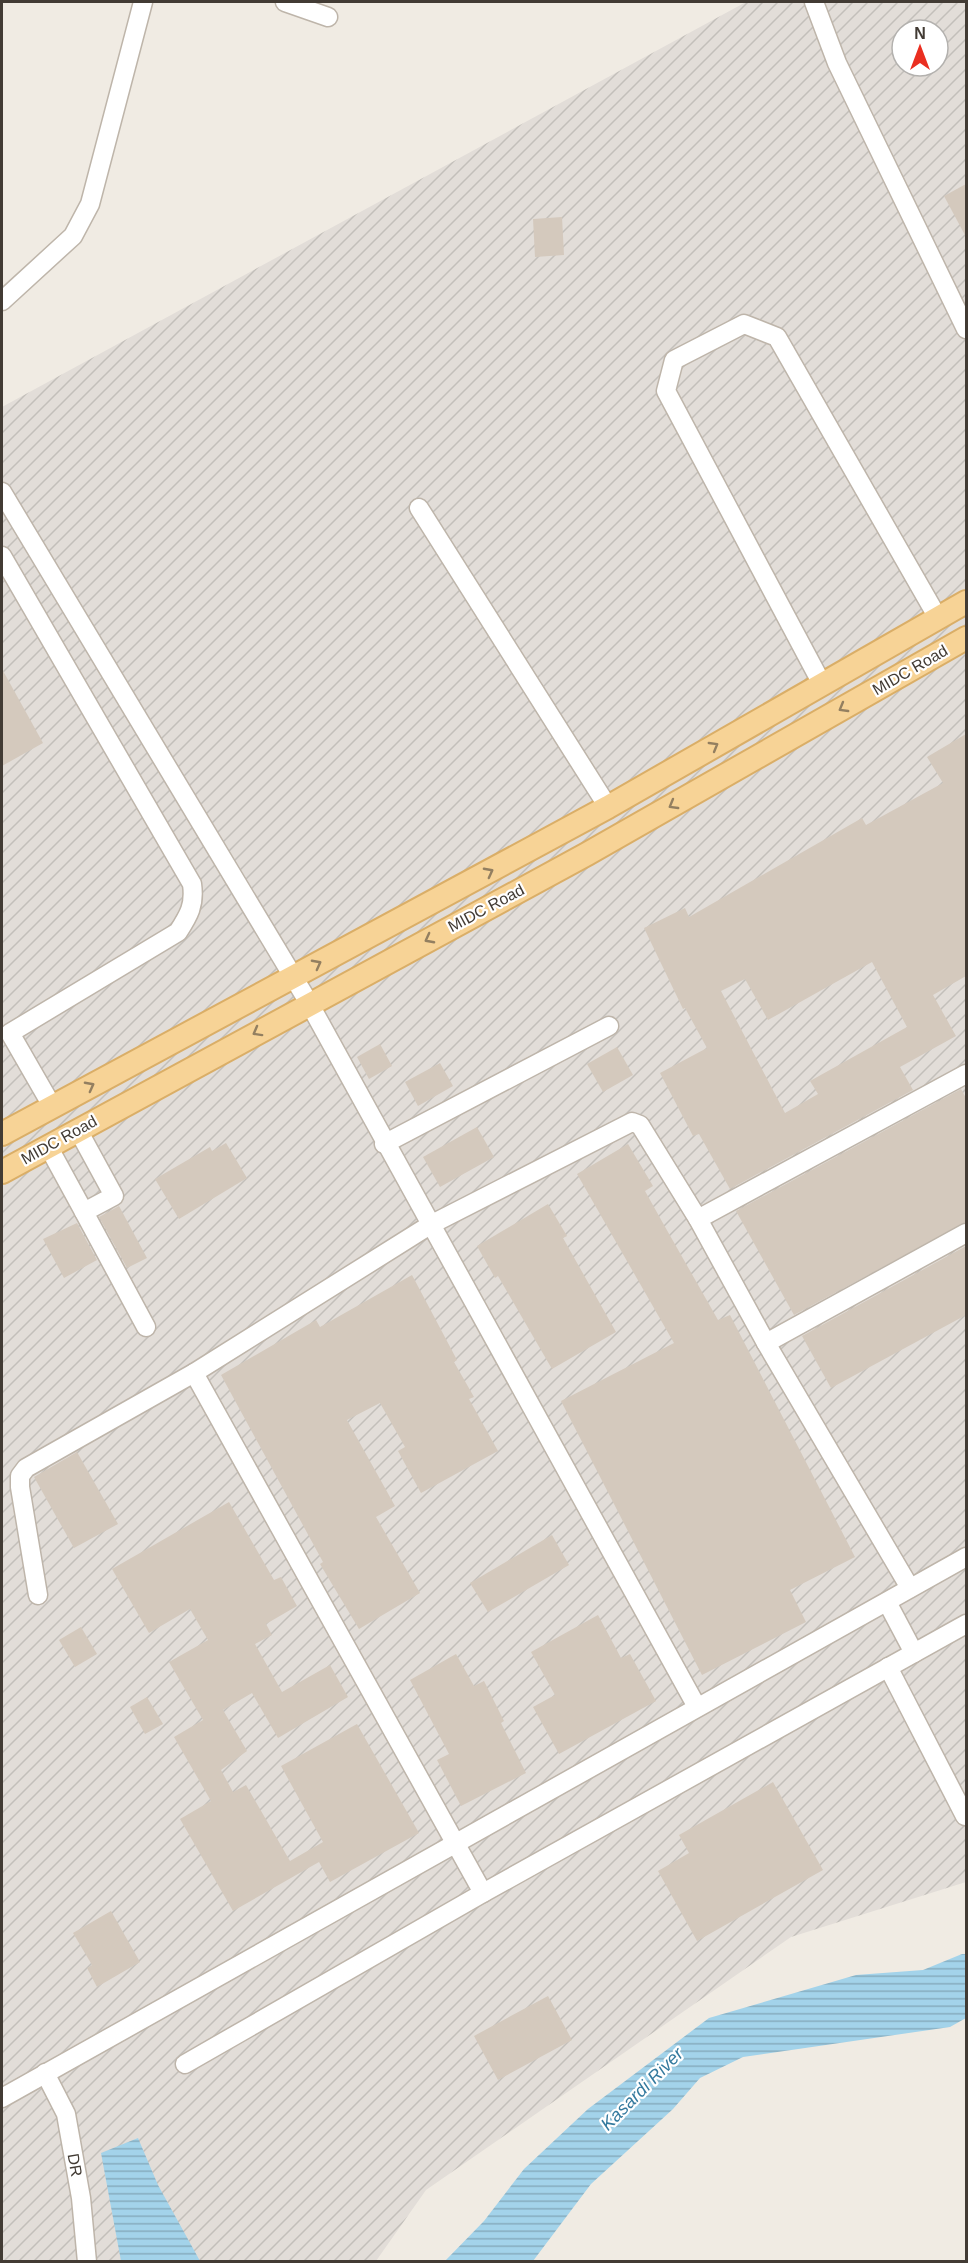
<svg xmlns="http://www.w3.org/2000/svg" width="968" height="2263" font-family="Helvetica,sans-serif">
<defs>
<pattern id="industrial-furrows" width="10" height="10" patternUnits="userSpaceOnUse" patternTransform="scale(1.5)"><rect width="10" height="10" fill="#e2ddd8"/><path d="M-1 1l2-2M0 10L10 0M9 11l2-2" fill="none" stroke="#c3bfba"/></pattern>
<pattern id="water-rules" width="6" height="5" patternUnits="userSpaceOnUse" patternTransform="scale(1.5)"><rect width="6" height="5" fill="#a3d3ea"/><path d="M0 2.5h6" fill="none" stroke="#86acbe"/></pattern>
</defs>
<rect width="100%" height="100%" fill="#f0ebe3"/>
<path fill="url(#industrial-furrows)" fill-rule="evenodd" d="M 746,2 L 966,2 L 966,1882 L 791,1937 L 426,2190 L 376,2261 L 2,2262 L 2,407 ZM 902,30 L 938,30 L 938,66 L 902,66 Z"/>
<g fill="url(#water-rules)">
<path d="M 962,1954 L 966,1954 L 966,2018 L 950,2027 L 743,2057 L 700,2078 L 673,2109 L 591,2184 L 533,2261 L 445,2261 L 484,2221 L 524,2169 L 588,2109 L 709,2018 L 856,1975 L 923,1970 Z"/>
<path d="M 138,2138 L 158,2185 L 200,2261 L 121,2261 L 101,2153 Z"/>
</g>
<g fill="#d4c9bd" fill-rule="evenodd">
<path d="M 966,184 L 966,237 L 944,196 Z"/>
<path d="M 562,217 L 564,255 L 535,257 L 533,219 Z"/>
<path d="M 2,669 L 43,743 L 2,766 Z"/>
<path d="M 966,734 L 966,976 L 933,995 L 956,1036 L 900,1067 L 913,1090 L 730,1189 L 699,1134 L 693,1136 L 660,1073 L 707,1048 L 685,1008 L 683,1009 L 644,928 L 685,908 L 689,917 L 862,818 L 866,825 L 943,783 L 927,757 ZM 872,962 L 907,1027 L 810,1081 L 818,1094 L 785,1113 L 721,991 L 745,979 L 768,1020 Z"/>
<path d="M 380,1044 L 392,1066 L 369,1079 L 357,1057 Z"/>
<path d="M 617,1047 L 633,1075 L 603,1092 L 587,1064 Z"/>
<path d="M 440,1063 L 453,1086 L 418,1106 L 405,1082 Z"/>
<path d="M 961,1089 L 966,1098 L 966,1222 L 794,1315 L 736,1211 Z"/>
<path d="M 477,1127 L 494,1157 L 440,1187 L 423,1157 Z"/>
<path d="M 226,1143 L 247,1178 L 179,1219 L 155,1179 L 210,1147 L 212,1151 Z"/>
<path d="M 628,1144 L 653,1186 L 645,1191 L 664,1225 L 718,1320 L 730,1315 L 855,1557 L 790,1590 L 806,1622 L 702,1675 L 561,1401 L 674,1343 L 577,1174 Z"/>
<path d="M 548,1204 L 567,1236 L 563,1238 L 616,1332 L 552,1369 L 498,1276 L 495,1278 L 477,1246 Z"/>
<path d="M 119,1206 L 147,1258 L 127,1268 L 99,1217 Z"/>
<path d="M 77,1223 L 97,1260 L 64,1278 L 43,1239 Z"/>
<path d="M 966,1246 L 966,1315 L 831,1388 L 802,1336 Z"/>
<path d="M 412,1275 L 457,1360 L 454,1362 L 474,1397 L 469,1399 L 498,1451 L 421,1493 L 398,1451 L 405,1447 L 380,1403 L 347,1420 L 395,1506 L 376,1517 L 420,1593 L 359,1629 L 320,1564 L 323,1562 L 221,1375 L 316,1320 L 320,1327 Z"/>
<path d="M 77,1452 L 118,1524 L 74,1548 L 34,1477 Z"/>
<path d="M 229,1502 L 274,1580 L 281,1577 L 297,1606 L 266,1624 L 272,1635 L 255,1644 L 282,1692 L 330,1665 L 348,1697 L 278,1738 L 252,1693 L 223,1710 L 247,1751 L 221,1770 L 233,1792 L 246,1785 L 290,1861 L 323,1842 L 281,1766 L 357,1724 L 419,1833 L 330,1882 L 319,1862 L 233,1911 L 180,1819 L 211,1801 L 174,1737 L 203,1720 L 169,1662 L 208,1640 L 190,1609 L 149,1633 L 112,1569 Z"/>
<path d="M 552,1535 L 569,1565 L 488,1612 L 470,1583 Z"/>
<path d="M 598,1615 L 621,1658 L 630,1654 L 656,1701 L 559,1754 L 533,1707 L 555,1695 L 531,1652 Z"/>
<path d="M 81,1627 L 97,1654 L 75,1667 L 59,1640 Z"/>
<path d="M 456,1654 L 474,1686 L 484,1681 L 504,1721 L 501,1723 L 526,1773 L 461,1806 L 437,1760 L 449,1754 L 410,1680 Z"/>
<path d="M 147,1697 L 163,1724 L 145,1734 L 130,1707 Z"/>
<path d="M 773,1782 L 823,1870 L 697,1941 L 658,1871 L 689,1853 L 679,1835 Z"/>
<path d="M 111,1911 L 140,1962 L 97,1987 L 87,1968 L 92,1965 L 73,1933 Z"/>
<path d="M 548,1996 L 572,2040 L 498,2080 L 474,2036 Z"/>
</g>
<g fill="none" stroke-linecap="round" stroke-linejoin="round">
<defs>
<g id="minor">
<path d="M 285,2 L 328,17"/>
<path d="M 814,2 L 837,63 L 966,329"/>
<path d="M 2,301 L 73,236 L 90,204 L 143,2"/>
<path d="M 2,492 L 309,1003 L 697,1707"/>
<path d="M 419,508 L 608,807"/>
<path d="M 2,556 L 192,884 C 195,905 189,915 178,932 L 10,1033 L 52,1106"/>
<path d="M 822,684 L 666,391 L 674,360 L 744,324 L 777,337 L 938,618"/>
<path d="M 384,1144 L 609,1026"/>
<path d="M 48,1146 L 84,1212 L 114,1196 L 78,1130"/>
<path d="M 84,1212 L 146,1327"/>
<path d="M 698,1219 L 966,1074"/>
<path d="M 766,1343 L 966,1233"/>
<path d="M 194,1373 L 483,1893"/>
<path d="M 38,1595 L 20,1487 L 20,1476 L 26,1468 L 194,1373 L 430,1225 L 632,1122 L 640,1125 L 698,1219 L 766,1343 L 910,1588"/>
<path d="M 887,1602 L 914,1653"/>
<path d="M 888,1667 L 965,1816"/>
<path d="M 185,2064 L 483,1893 L 966,1624"/>
<path d="M 45,2073 L 66,2114 L 81,2198 L 87,2262"/>
<path d="M 2,2098 L 966,1557"/>
</g>
<g id="major">
<path d="M 2,1134 L 608,807 L 966,602"/>
<path d="M 2,1172 L 587,854 L 966,638"/>
</g>
</defs>
<use href="#minor" stroke="#beb5aa" stroke-width="21"/>
<use href="#major" stroke="#daae67" stroke-width="26"/>
<use href="#minor" stroke="#fff" stroke-width="18"/>
<use href="#major" stroke="#f7d396" stroke-width="22"/>
</g>
<defs><path id="oneway-chevron" d="M-2-3.5L2.5 0L-2 3.5" fill="none" stroke-width="1.6" stroke-linecap="round" stroke-linejoin="round" transform="scale(1.5)"/></defs>
<g stroke="#937f60">
<use href="#oneway-chevron" transform="translate(843 708) rotate(150)"/>
<use href="#oneway-chevron" transform="translate(714 746) rotate(-30)"/>
<use href="#oneway-chevron" transform="translate(673 805) rotate(150)"/>
<use href="#oneway-chevron" transform="translate(489 872) rotate(-28)"/>
<use href="#oneway-chevron" transform="translate(429 939) rotate(152)"/>
<use href="#oneway-chevron" transform="translate(317 964) rotate(-28)"/>
<use href="#oneway-chevron" transform="translate(257 1032) rotate(151)"/>
<use href="#oneway-chevron" transform="translate(90 1086) rotate(-28)"/>
</g>
<g text-anchor="middle" dominant-baseline="central" stroke-width="4.5" stroke-linejoin="round" paint-order="stroke">
<g font-size="16" fill="#423b34" stroke="#fff">
<text transform="translate(910 670) rotate(-30)">MIDC Road</text>
<text transform="translate(486 908) rotate(-28)">MIDC Road</text>
<text transform="translate(59 1140) rotate(-29)">MIDC Road</text>
<text transform="translate(75 2165) rotate(80)">DR</text>
</g>
<g font-size="18" font-style="italic" fill="#347a9e" stroke="#fff">
<text transform="translate(642 2089) rotate(-45)">Kasardi River</text>
</g>
</g>
<rect width="968" height="2263" fill="none" stroke="#423b34" stroke-width="6"/>
<g transform="translate(920 48)"><circle r="28" fill="#ffffff" stroke="#b3b1ae" stroke-width="1.5"/>
<path d="M0-4.5L10 22L0 15L-10 22Z" fill="#ea2e20"/>
<text y="-9" font-size="16" font-weight="bold" text-anchor="middle" fill="#423b34">N</text>
</g>
</svg>
